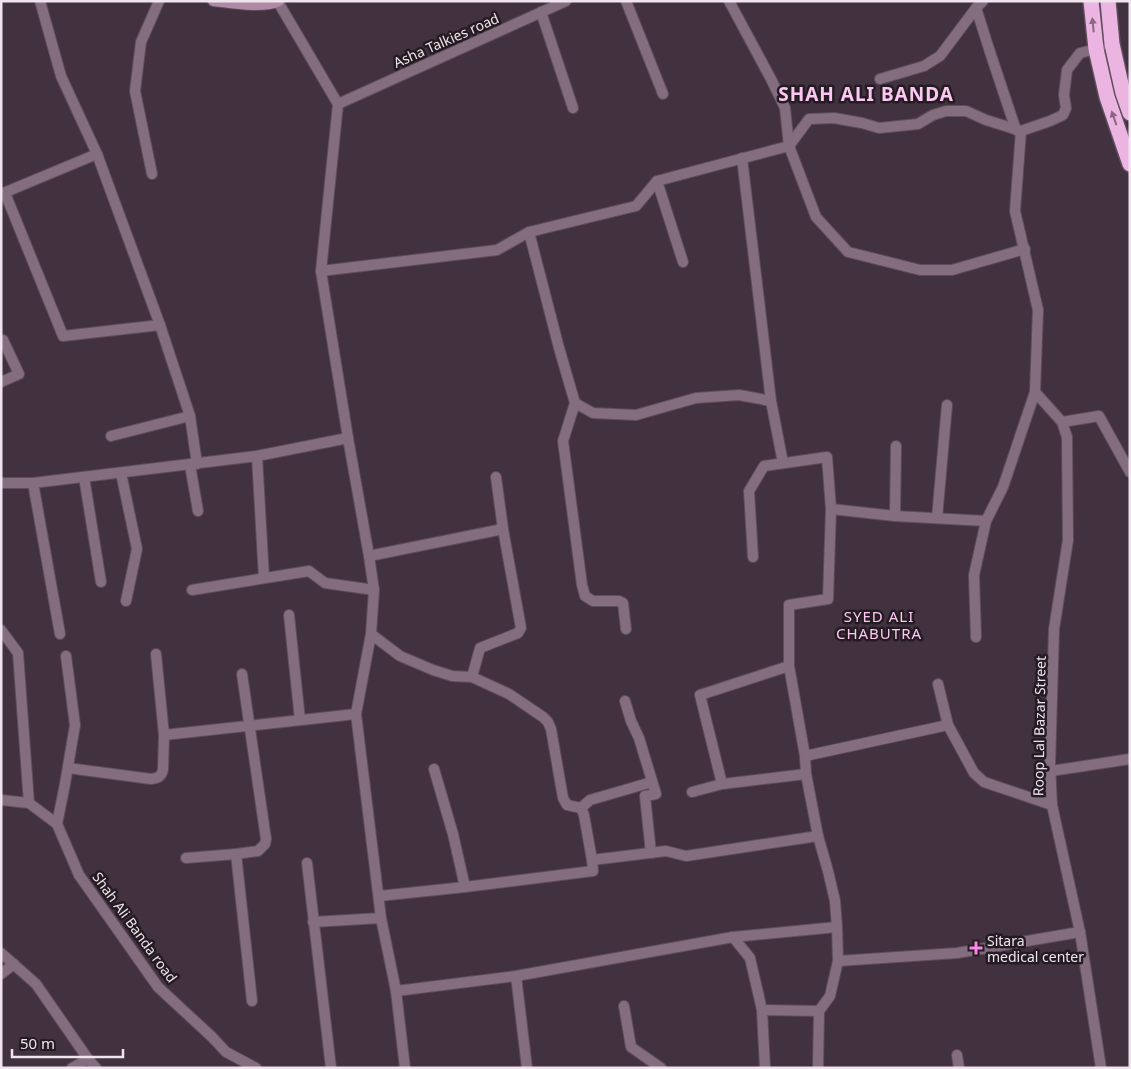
<svg xmlns="http://www.w3.org/2000/svg" width="1131" height="1069" font-family="'Noto Sans',sans-serif">
<rect width="100%" height="100%" fill="#42313f"/>
<g fill="none" stroke-linecap="round" stroke-linejoin="round">
<defs>
<g id="street">
<path d="M 40,1 L 61,76 L 97,154 L 160,325 L 190,416 L 197,464"/>
<path d="M 626,1 L 663,94"/>
<path d="M 729,1 L 771,79 L 785,108 L 789,146 L 816,217 L 848,252 L 920,270 L 952,270 L 1025,249"/>
<path d="M 278,2 L 338,104 L 321,271 L 348,438 L 369,556 L 374,590 L 371,634 L 356,714 L 381,918 L 396,991 L 405,1068"/>
<path d="M 976,8 L 990,52 L 1016,130"/>
<path d="M 541,12 L 573,108"/>
<path d="M 880,79 L 924,66 L 940,56 L 976,8 L 983,1"/>
<path d="M 338,104 L 566,1"/>
<path d="M 742,158 L 771,401 L 783,463"/>
<path d="M 152,174 L 135,91 L 141,42 L 159,1"/>
<path d="M 657,181 L 683,262"/>
<path d="M 5,193 L 63,336 L 160,325"/>
<path d="M 1,194 L 97,154"/>
<path d="M 529,232 L 559,348 L 575,403 L 563,441 L 582,585 L 585,596 L 593,601 L 619,601 L 623,603 L 626,629"/>
<path d="M 321,271 L 497,250 L 529,232 L 636,206 L 657,181 L 789,146 L 809,119 L 834,118 L 862,123 L 879,128 L 918,124 L 933,115 L 946,111 L 966,111 L 986,120 L 1021,131 L 1050,121 L 1063,115 L 1066,108 L 1064,95 L 1067,70 L 1080,53 L 1100,48"/>
<path d="M 1,382 L 19,374 L 3,340"/>
<path d="M 1035,392 L 1062,422 L 1067,437 L 1068,540 L 1054,629 L 1050,765 L 1052,805 L 1080,932 L 1101,1068"/>
<path d="M 575,403 L 593,413 L 636,415 L 696,398 L 739,395 L 771,401"/>
<path d="M 1062,422 L 1099,416 L 1130,472"/>
<path d="M 111,436 L 190,416"/>
<path d="M 257,456 L 264,578"/>
<path d="M 190,465 L 198,511"/>
<path d="M 121,473 L 137,549 L 126,601"/>
<path d="M 84,477 L 101,582"/>
<path d="M 1,483 L 33,483 L 257,456 L 348,438"/>
<path d="M 33,483 L 60,634"/>
<path d="M 831,509 L 895,516 L 986,521"/>
<path d="M 895,516 L 896,446"/>
<path d="M 937,518 L 947,405"/>
<path d="M 369,556 L 503,529"/>
<path d="M 753,557 L 749,491 L 764,466 L 827,457 L 831,509 L 828,599 L 789,605 L 789,666 L 805,756 L 806,774 L 818,836 L 828,871 L 835,901 L 837,927 L 838,961 L 830,996 L 819,1011 L 818,1068"/>
<path d="M 192,590 L 309,571 L 325,583 L 374,590"/>
<path d="M 289,615 L 300,720"/>
<path d="M 1,630 L 18,653 L 29,803"/>
<path d="M 371,634 L 400,656 L 433,670 L 452,676 L 472,677 L 509,694 L 543,717 L 548,722 L 551,729 L 563,798 L 567,805 L 581,808 L 584,815 L 592,860"/>
<path d="M 976,637 L 974,575 L 986,521 L 1003,487 L 1035,392 L 1038,310 L 1015,211 L 1021,131"/>
<path d="M 242,674 L 266,839 L 265,844 L 258,851 L 236,854 L 252,1001"/>
<path d="M 472,677 L 480,648 L 518,633 L 521,628 L 503,529 L 496,477"/>
<path d="M 938,684 L 948,725 L 974,773 L 984,782 L 1052,805"/>
<path d="M 625,701 L 631,721 L 639,738 L 656,794 L 645,796 L 651,853"/>
<path d="M 164,735 L 356,714"/>
<path d="M 805,756 L 948,725"/>
<path d="M 68,768 L 151,779 C 158,778 161,777 163,770 L 164,735 L 156,654"/>
<path d="M 434,769 L 453,834 L 465,887"/>
<path d="M 1051,771 L 1130,759"/>
<path d="M 722,784 L 700,695 L 789,666"/>
<path d="M 692,792 L 722,784 L 806,774"/>
<path d="M 1,800 L 29,803 L 57,824 L 79,875 L 158,987 L 212,1037 L 226,1052 L 256,1068"/>
<path d="M 581,808 L 590,800 L 652,782"/>
<path d="M 57,824 L 65,784 L 75,725 L 66,656"/>
<path d="M 186,858 L 236,854"/>
<path d="M 307,863 L 331,1068"/>
<path d="M 379,896 L 465,887 L 593,871 L 592,860 L 666,851 L 686,856 L 818,836"/>
<path d="M 313,922 L 381,918"/>
<path d="M 733,937 L 750,958 L 762,1010 L 765,1068"/>
<path d="M 1,953 L 36,984 L 88,1059 L 96,1068"/>
<path d="M 838,961 L 957,953 L 1080,932"/>
<path d="M 1,974 L 14,964"/>
<path d="M 516,976 L 527,1068"/>
<path d="M 396,991 L 516,976 L 733,937 L 837,927"/>
<path d="M 624,1006 L 631,1047 L 661,1068"/>
<path d="M 762,1010 L 819,1011"/>
<path d="M 957,1055 L 959,1068"/>
<path d="M 72,1068 L 88,1059"/>
</g>
<path id="secondary" d="M 213,1 C 231,3 264,9 279,1"/>
<g id="highway">
<path d="M 1091,1 L 1096,49 L 1107,97 L 1130,164"/>
<path d="M 1108,1 L 1112,44 L 1123,93 L 1130,113"/>
</g>
</defs>
<use href="#street" stroke="#5e4e5b" stroke-width="12"/>
<use href="#secondary" stroke="#5e4e5b" stroke-width="12"/>
<use href="#highway" stroke="#5e4e5b" stroke-width="18"/>
<use href="#street" stroke="#846d7f" stroke-width="10"/>
<use href="#secondary" stroke="#ae8aa7" stroke-width="10"/>
<use href="#highway" stroke="#ecb5e1" stroke-width="15"/>
</g>
<defs><path id="oneway-solid" d="M-6-.8H1V-3.2L6.5 0L1 3.2V.8H-6Z" transform="scale(1.25)"/></defs>
<g fill="#886882">
<use href="#oneway-solid" transform="translate(1093 25) rotate(-96)"/>
<use href="#oneway-solid" transform="translate(1114 118) rotate(-109)"/>
</g>
<path fill="#fa87e7" stroke="#241c22" stroke-width="2" d="M973.5 940.5h5v5h5v5h-5v5h-5v-5h-5v-5h5z"/>
<g text-anchor="middle" dominant-baseline="central" stroke-width="5" stroke-linejoin="round" paint-order="stroke">
<g font-size="14" fill="#f0e5ee" stroke="#241c22">
<text transform="translate(446 40) rotate(-24)">Asha Talkies road</text>
<text transform="translate(1039 726) rotate(-89)">Roop Lal Bazar Street</text>
<text transform="translate(135 927) rotate(54)">Shah Ali Banda road</text>
</g>
<g font-size="14" fill="#f0e5ee" stroke="#241c22" text-anchor="start">
<text x="987" y="940">Sitara<tspan x="987" dy="16">medical center</tspan></text>
</g>
<g font-size="15" letter-spacing="1" fill="#fcc8f1" stroke="#241c22">
<text x="879" y="616">SYED ALI<tspan x="879" dy="17">CHABUTRA</tspan></text>
</g>
<g font-size="19" font-weight="bold" letter-spacing="1" fill="#fcc8f1" stroke="#241c22">
<text x="866" y="94">SHAH ALI BANDA</text>
</g>
</g>
<rect width="1131" height="1069" fill="none" stroke="#f0e5ee" stroke-width="5"/>
<path d="M12 1049v8h111v-8" fill="none" stroke="#f0e5ee" stroke-width="2.5"/>
<text x="20" y="1049" font-size="15" fill="#f0e5ee" stroke="#241c22" stroke-width="4" paint-order="stroke">50 m</text>
</svg>
